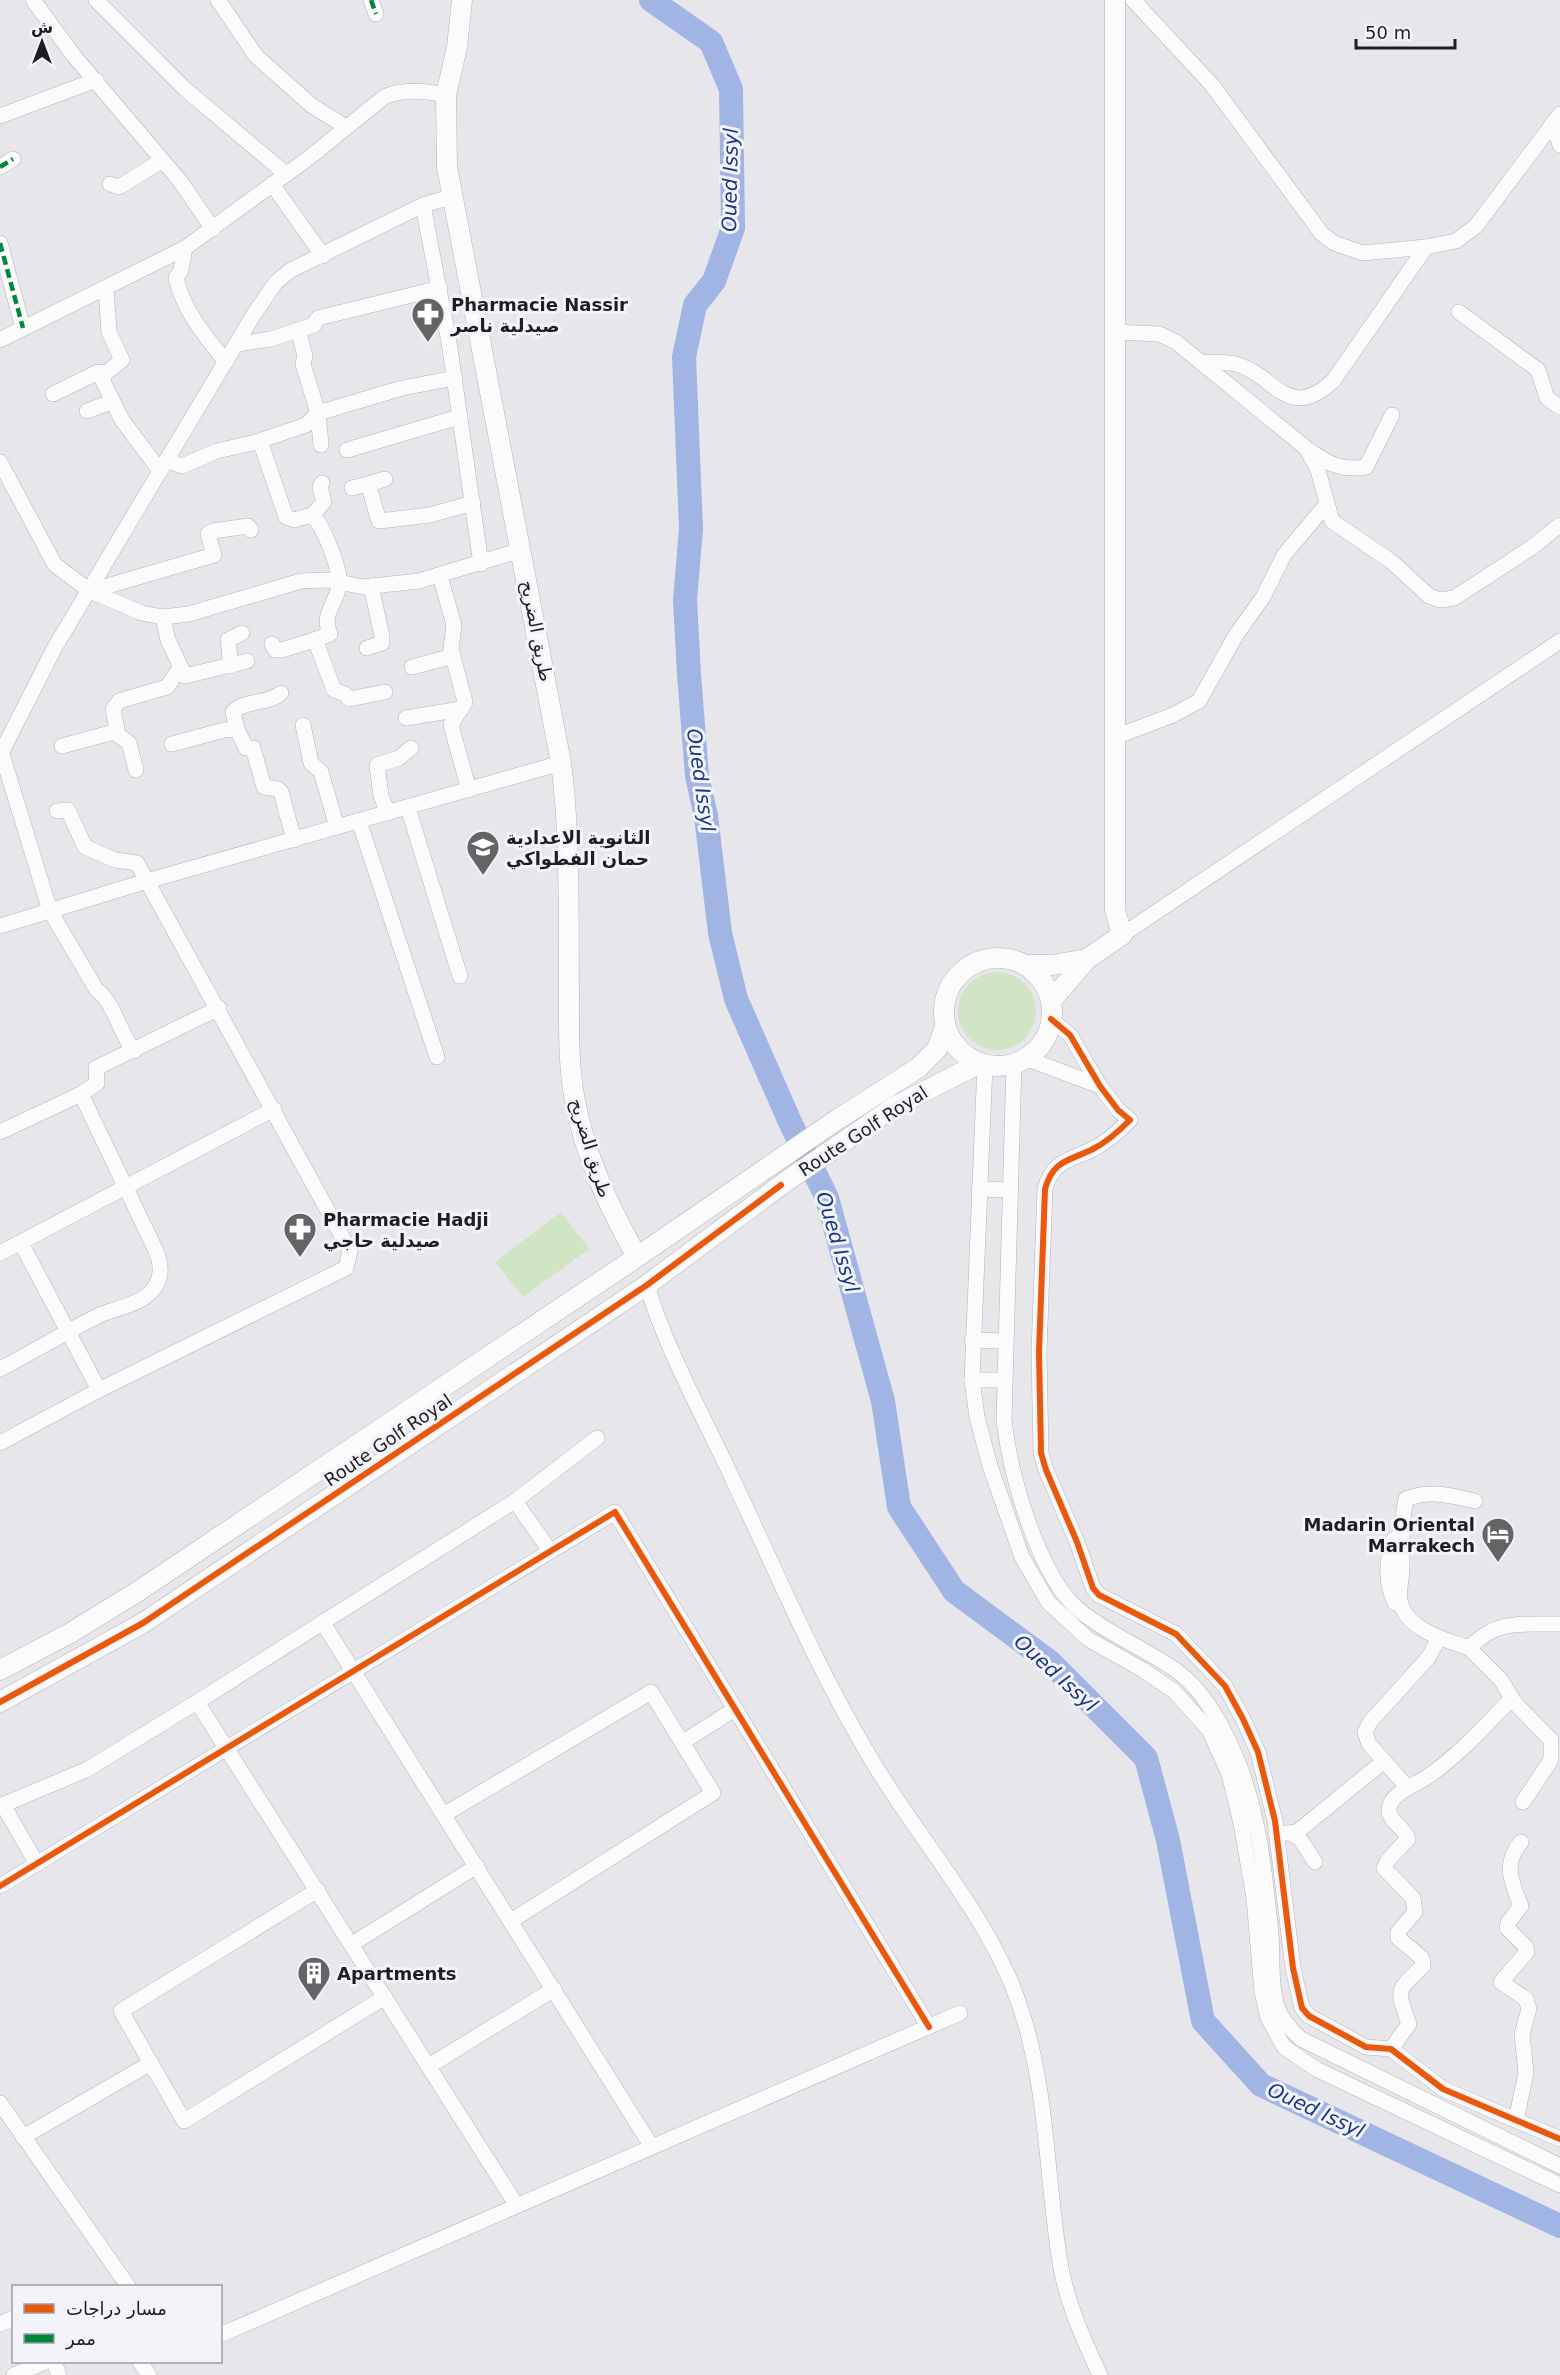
<svg xmlns="http://www.w3.org/2000/svg" width="1560" height="2375" font-family="'DejaVu Sans',Cairo,sans-serif">
<rect width="100%" height="100%" fill="#e7e7eb"/>
<g fill="#cfe5c3">
<circle cx="997" cy="1011" r="39"/>
<path d="M 561,1212 L 589,1249 L 523,1297 L 495,1262 Z"/>
</g>
<g fill="none" stroke-linecap="round" stroke-linejoin="round">
<path stroke="#a0b5e4" stroke-width="24" d="M 651,0 L 711,42 L 731,89 L 733,228 L 714,281 L 695,305 L 684,357 L 691,529 L 685,600 L 689,674 L 697,776 L 706,816 L 720,933 L 736,999 L 790,1122 L 827,1198 L 883,1401 L 899,1507 L 954,1591 L 1050,1662 L 1146,1758 L 1168,1840 L 1203,2021 L 1261,2085 L 1560,2226"/>
<defs>
<g id="minor">
<path d="M 33,0 L 74,56 L 180,181 L 213,229"/>
<path d="M 96,0 L 185,89 L 286,174"/>
<path d="M 218,0 L 256,56 L 311,105 L 346,127"/>
<path d="M 371,0 L 376,14"/>
<path d="M 1133,0 L 1212,85 L 1322,234 L 1334,243 L 1363,253 L 1426,247 L 1456,241 L 1476,226 L 1560,114"/>
<path d="M 0,116 L 96,80"/>
<path d="M 1553,123 L 1560,145"/>
<path d="M 0,167 L 13,159"/>
<path d="M 110,184 L 119,187 L 161,161"/>
<path d="M 272,184 L 323,256"/>
<path d="M 423,205 L 449,342 L 481,564"/>
<path d="M 0,243 L 23,328"/>
<path d="M 185,248 L 181,270 L 176,278 C 184,312 205,336 226,362"/>
<path d="M 106,288 L 109,332 L 122,360 L 101,377 L 122,420 L 160,471"/>
<path d="M 1459,312 L 1538,370 L 1547,398 L 1560,407"/>
<path d="M 298,330 L 305,356 L 303,364 L 318,413 L 321,445"/>
<path d="M 1114,332 L 1159,334 L 1176,342 L 1306,448 L 1318,470 L 1332,521 L 1392,562 L 1429,596 L 1440,600 L 1454,598 L 1531,548 L 1560,525"/>
<path d="M 0,340 L 185,248 L 310,157 L 384,97 C 403,88 427,91 446,95"/>
<path d="M 237,344 L 271,339 L 314,325 L 318,318 L 440,288"/>
<path d="M 1201,362 C 1213,363 1227,361 1239,365 C 1276,377 1288,422 1333,381 L 1426,247"/>
<path d="M 53,394 L 98,372 L 104,373"/>
<path d="M 87,411 L 111,402"/>
<path d="M 260,441 L 286,517 L 294,520 L 312,515 C 322,522 342,572 339,585 C 336,606 321,612 330,634 L 317,639 L 317,645 L 334,690 L 345,694 L 349,699 L 385,692"/>
<path d="M 347,450 L 459,417"/>
<path d="M 1309,450 C 1328,464 1342,471 1366,467 L 1392,415"/>
<path d="M 166,460 L 182,466 L 217,451 L 256,442 L 306,425 L 318,413 L 402,388 L 455,378"/>
<path d="M 0,462 L 55,565 L 90,591 L 142,613 L 163,617 L 189,614 L 301,581 L 329,580 L 363,587 L 419,581 L 521,550"/>
<path d="M 385,479 L 368,484 L 379,521 L 430,515 L 473,503"/>
<path d="M 352,488 L 368,484"/>
<path d="M 312,515 L 324,502 L 320,487 L 322,483"/>
<path d="M 440,576 L 454,625 L 451,649 L 465,702 L 451,725 L 469,790"/>
<path d="M 90,591 L 214,555 L 208,534 L 213,531 L 248,526 L 251,530"/>
<path d="M 163,617 L 168,640 L 185,676 L 247,661"/>
<path d="M 272,644 L 275,650 L 282,650 L 317,639"/>
<path d="M 367,648 L 382,643 L 382,636 L 371,586"/>
<path d="M 231,666 L 228,640 L 242,633"/>
<path d="M 412,667 L 453,656"/>
<path d="M 406,718 L 461,709"/>
<path d="M 303,725 L 311,763 L 321,772 L 337,827"/>
<path d="M 237,729 L 233,712 C 244,700 269,704 281,693"/>
<path d="M 114,732 L 129,743 L 136,770"/>
<path d="M 1115,737 L 1173,715 L 1199,701 L 1236,635 L 1263,597 L 1284,555 L 1326,505"/>
<path d="M 172,744 L 224,730 L 237,729 L 246,748 L 253,748 L 264,787 L 278,789 L 281,792 L 294,840"/>
<path d="M 62,746 L 114,732 L 117,729 L 113,709 L 119,701 L 167,687 L 180,668"/>
<path d="M 2,754 L 50,911 L 96,989 C 116,1005 118,1031 134,1051"/>
<path d="M 0,755 L 55,647 L 254,314 L 276,282 L 291,270 L 423,205 L 451,197"/>
<path d="M 408,808 L 460,976"/>
<path d="M 388,813 L 381,796 L 377,765 L 399,758 L 411,748"/>
<path d="M 359,821 L 437,1057"/>
<path d="M 0,926 L 147,881 L 561,763"/>
<path d="M 1122,935 L 1560,641"/>
<path d="M 1051,1019 L 1070,1035 L 1100,1086 L 1118,1110 L 1130,1120 C 1119,1131 1107,1142 1093,1149 C 1069,1161 1053,1160 1045,1189 L 1039,1352 L 1041,1453 L 1046,1470 L 1077,1542 L 1093,1588 L 1099,1595 L 1176,1634 L 1225,1686 L 1243,1719 L 1258,1752 L 1275,1821 L 1293,1968 L 1302,2008 L 1309,2016 L 1366,2047 L 1391,2049 L 1443,2089 L 1560,2139"/>
<path d="M 1025,1058 L 1100,1086"/>
<path d="M 1014,1063 L 1004,1420 C 1010,1474 1038,1576 1080,1611 C 1110,1635 1146,1649 1177,1671 C 1202,1689 1219,1720 1232,1748 C 1258,1804 1265,1872 1271,1934 C 1273,1957 1270,1984 1277,2006 C 1281,2019 1291,2030 1301,2039 L 1560,2166"/>
<path d="M 985,1064 L 972,1380 L 977,1417 L 990,1466 L 1022,1557 L 1048,1602 L 1088,1639 L 1143,1670 L 1174,1691 L 1209,1730 L 1229,1774 L 1241,1823 L 1254,1898 L 1262,1992 L 1268,2018 L 1284,2047 L 1316,2069 L 1560,2185"/>
<path d="M 0,1132 L 81,1094 L 97,1083 L 96,1068 L 219,1008"/>
<path d="M 979,1189 L 1010,1190"/>
<path d="M 21,1243 L 99,1390"/>
<path d="M 0,1253 L 274,1109"/>
<path d="M 647,1285 C 665,1348 706,1421 734,1482 C 780,1580 822,1680 879,1772 C 921,1840 978,1906 1010,1980 C 1050,2075 1044,2170 1061,2268 C 1068,2305 1084,2341 1100,2375"/>
<path d="M 972,1340 L 1005,1341"/>
<path d="M 0,1369 C 31,1353 62,1334 94,1318 C 113,1307 141,1307 155,1287 C 163,1275 161,1263 156,1251 L 81,1094"/>
<path d="M 972,1380 L 1004,1380"/>
<path d="M 0,1443 L 99,1390 L 346,1268 L 350,1251 L 137,863 L 115,860 L 85,847 L 68,810 L 57,811"/>
<path d="M 515,1501 L 550,1551"/>
<path d="M 1395,1603 C 1385,1583 1386,1559 1394,1539 L 1402,1535"/>
<path d="M 323,1623 L 652,2147"/>
<path d="M 1469,1648 C 1446,1640 1410,1631 1401,1605 C 1397,1592 1402,1581 1402,1568 C 1402,1545 1401,1522 1406,1499 C 1430,1489 1451,1496 1475,1501"/>
<path d="M 197,1702 L 517,2206"/>
<path d="M 683,1742 L 735,1709"/>
<path d="M 1408,1788 L 1369,1744 L 1365,1732 L 1370,1722 L 1428,1658 L 1439,1638"/>
<path d="M 1523,1802 L 1551,1760 L 1551,1740 L 1514,1702 L 1501,1680 L 1469,1648 C 1498,1618 1521,1625 1560,1624"/>
<path d="M 3,1805 L 37,1864"/>
<path d="M 0,1806 L 86,1770 L 197,1702 L 515,1501 L 597,1438"/>
<path d="M 445,1814 L 651,1692 L 713,1793 L 511,1921"/>
<path d="M 1277,1834 L 1297,1832 L 1384,1761"/>
<path d="M 1292,1834 L 1300,1839 L 1315,1862"/>
<path d="M 0,1886 L 615,1512 L 929,2027"/>
<path d="M 318,1890 L 121,2011 L 184,2121 L 385,1997"/>
<path d="M 352,1944 L 477,1866"/>
<path d="M 1391,2049 L 1409,2024 C 1397,1989 1395,1992 1423,1966 L 1422,1958 L 1398,1938 L 1398,1932 L 1415,1912 L 1413,1898 L 1384,1868 L 1388,1860 L 1408,1839 C 1405,1828 1388,1821 1389,1809 C 1390,1793 1416,1785 1427,1777 C 1459,1755 1485,1726 1512,1698"/>
<path d="M 429,2066 L 554,1989"/>
<path d="M 0,2103 L 128,2286"/>
<path d="M 1516,2120 L 1526,2073 L 1522,2034 L 1529,2009 L 1526,1999 L 1501,1982 L 1527,1952 L 1526,1947 L 1507,1928 L 1508,1923 L 1521,1906 C 1512,1883 1502,1864 1521,1842"/>
<path d="M 23,2137 L 151,2063"/>
<path d="M 0,2324 L 14,2318"/>
<path d="M 220,2335 L 960,2013"/>
<path d="M 54,2362 L 59,2375"/>
<path d="M 140,2362 L 149,2375"/>
<path d="M 14,2375 L 45,2362"/>
</g>
<g id="tertiary">
<path d="M 462,0 L 457,47 L 446,95 L 447,167 L 561,763 C 571,838 568,916 569,991 C 569,1027 568,1065 575,1101 C 585,1157 610,1208 637,1257"/>
<circle cx="998" cy="1012" r="54"/>
<path d="M 1025,965 L 1052,965 L 1087,959"/>
<path d="M 1051,1001 L 1087,959 L 1122,935 L 1115,910 L 1115,0"/>
<path d="M 0,1670 L 72,1632 L 137,1592 L 637,1257 L 838,1119 L 918,1068 L 937,1049 L 945,1026"/>
<path d="M 0,1702 L 143,1623 L 647,1285 L 781,1185 L 894,1107 L 980,1063"/>
</g>
</defs>
<use href="#minor" stroke="#b4b4b7" stroke-width="16"/>
<use href="#tertiary" stroke="#b4b4b7" stroke-width="21"/>
<use href="#minor" stroke="#fbfbfc" stroke-width="15"/>
<use href="#tertiary" stroke="#fbfbfc" stroke-width="20"/>
<g stroke="#00873e" stroke-width="4.5" stroke-dasharray="9 4.5" stroke-linecap="butt">
<path d="M 371,0 L 376,14"/>
<path d="M 0,167 L 13,159"/>
<path d="M 0,243 L 23,328"/>
</g>
<defs>
<g id="cycleway">
<path d="M 1051,1019 L 1070,1035 L 1100,1086 L 1118,1110 L 1130,1120 C 1119,1131 1107,1142 1093,1149 C 1069,1161 1053,1160 1045,1189 L 1039,1352 L 1041,1453 L 1046,1470 L 1077,1542 L 1093,1588 L 1099,1595 L 1176,1634 L 1225,1686 L 1243,1719 L 1258,1752 L 1275,1821 L 1293,1968 L 1302,2008 L 1309,2016 L 1366,2047 L 1391,2049 L 1443,2089 L 1560,2139"/>
<path d="M 0,1702 L 143,1623 L 647,1285 L 781,1185"/>
<path d="M 0,1886 L 615,1512 L 929,2027"/>
</g>
</defs>
<use href="#cycleway" stroke="#f3f3fa" stroke-width="10"/>
<use href="#cycleway" stroke="#e8590c" stroke-width="6"/>
</g>
<defs>
<symbol id="pharmacy-pin" viewBox="-11 -11 22 30"><path d="M0 17L-7.5 6A9.5 9.5 0 1 1 7.5 6Z" fill="#646467" stroke="#f3f3fa"/><path d="M-2-6h4v4h4v4h-4v4h-4v-4h-4v-4h4Z" fill="#fff"/></symbol>
<symbol id="school-pin" viewBox="-11 -11 22 30"><path d="M0 17L-7.5 6A9.5 9.5 0 1 1 7.5 6Z" fill="#646467" stroke="#f3f3fa"/><path d="M0-5L7-2L0 1L-7-2ZM-4 1L0 2.5L4 1V4Q0 6-4 4Z" fill="#fff"/></symbol>
<symbol id="hotel-pin" viewBox="-11 -11 22 30"><path d="M0 17L-7.5 6A9.5 9.5 0 1 1 7.5 6Z" fill="#646467" stroke="#f3f3fa"/><path d="M-6-4.5h1.5V1H6V5H4.5V3h-9V5H-6ZM-4 0a1.8 1.8 0 1 1 3.6 0ZM.5 0V-2.5h3Q6-2.5 6 0Z" fill="#fff"/></symbol>
<symbol id="building-pin" viewBox="-11 -11 22 30"><path d="M0 17L-7.5 6A9.5 9.5 0 1 1 7.5 6Z" fill="#646467" stroke="#f3f3fa"/><path d="M-4-6H4V6H1V3H-1V6H-4ZM-2.5-4.3h1.7v1.8h-1.7ZM.8-4.3h1.7v1.8H.8ZM-2.5-1h1.7V.8h-1.7ZM.8-1h1.7V.8H.8Z" fill="#fff"/></symbol>
</defs>
<g fill-rule="evenodd">
<use href="#pharmacy-pin" x="409" y="295" width="38" height="52"/>
<use href="#school-pin" x="464" y="828" width="38" height="52"/>
<use href="#pharmacy-pin" x="281" y="1210" width="38" height="52"/>
<use href="#hotel-pin" x="1479" y="1515" width="38" height="52"/>
<use href="#building-pin" x="295" y="1954" width="38" height="52"/>
</g>
<g text-anchor="middle" dominant-baseline="central" stroke-width="6" stroke-linejoin="round" paint-order="stroke">
<g font-size="18" font-weight="bold" fill="#1e1e20" stroke="#f3f3fa" text-anchor="start">
<text x="451" y="304">Pharmacie Nassir<tspan x="451" dy="21">صيدلية ناصر</tspan></text>
<text x="506" y="837">الثانوية الاعدادية<tspan x="506" dy="21">حمان الفطواكي</tspan></text>
<text x="323" y="1219">Pharmacie Hadji<tspan x="323" dy="21">صيدلية حاجي</tspan></text>
<text x="1475" y="1524" text-anchor="end">Madarin Oriental<tspan x="1475" dy="21">Marrakech</tspan></text>
<text x="337" y="1973">Apartments</text>
</g>
<g font-size="18" fill="#1e1e20" stroke="#f3f3fa">
<text transform="translate(537 631) rotate(79)">طريق الضريح</text>
<text transform="translate(863 1131) rotate(-33)">Route Golf Royal</text>
<text transform="translate(591 1148) rotate(73)">طريق الضريح</text>
<text transform="translate(388 1440) rotate(-34)">Route Golf Royal</text>
</g>
<g font-size="20" font-style="italic" fill="#193882" stroke="#f3f3fa">
<text transform="translate(730 180) rotate(-89)">Oued Issyl</text>
<text transform="translate(701 780) rotate(82)">Oued Issyl</text>
<text transform="translate(838 1242) rotate(73)">Oued Issyl</text>
<text transform="translate(1056 1673) rotate(42)">Oued Issyl</text>
<text transform="translate(1316 2110) rotate(25)">Oued Issyl</text>
</g>
</g>
<rect x="12" y="2285" width="210" height="78" fill="#f3f3fa" stroke="#9e9ea3" stroke-width="1.5"/>
<rect x="24" y="2304" width="30" height="9" fill="#e8590c" stroke="#9e9ea3" stroke-width="1.5"/>
<text x="66" y="2315" font-size="18" fill="#1e1e20">مسار دراجات</text>
<rect x="24" y="2334" width="30" height="9" fill="#00873e" stroke="#9e9ea3" stroke-width="1.5"/>
<text x="66" y="2345" font-size="18" fill="#1e1e20">ممر</text>
<g transform="translate(42 42)" stroke="#f3f3fa" stroke-width="4.5" paint-order="stroke">
<path d="M0-4.5L10 22L0 15L-10 22Z" fill="#1e1e20"/>
<text y="-9" font-size="16" font-weight="bold" text-anchor="middle" fill="#1e1e20">ش</text>
</g>
<path d="M1356 39v9h99v-9" fill="none" stroke="#1e1e20" stroke-width="3"/>
<text x="1365" y="39" font-size="18" fill="#1e1e20" stroke="#f3f3fa" stroke-width="4.5" paint-order="stroke">50 m</text>
</svg>
